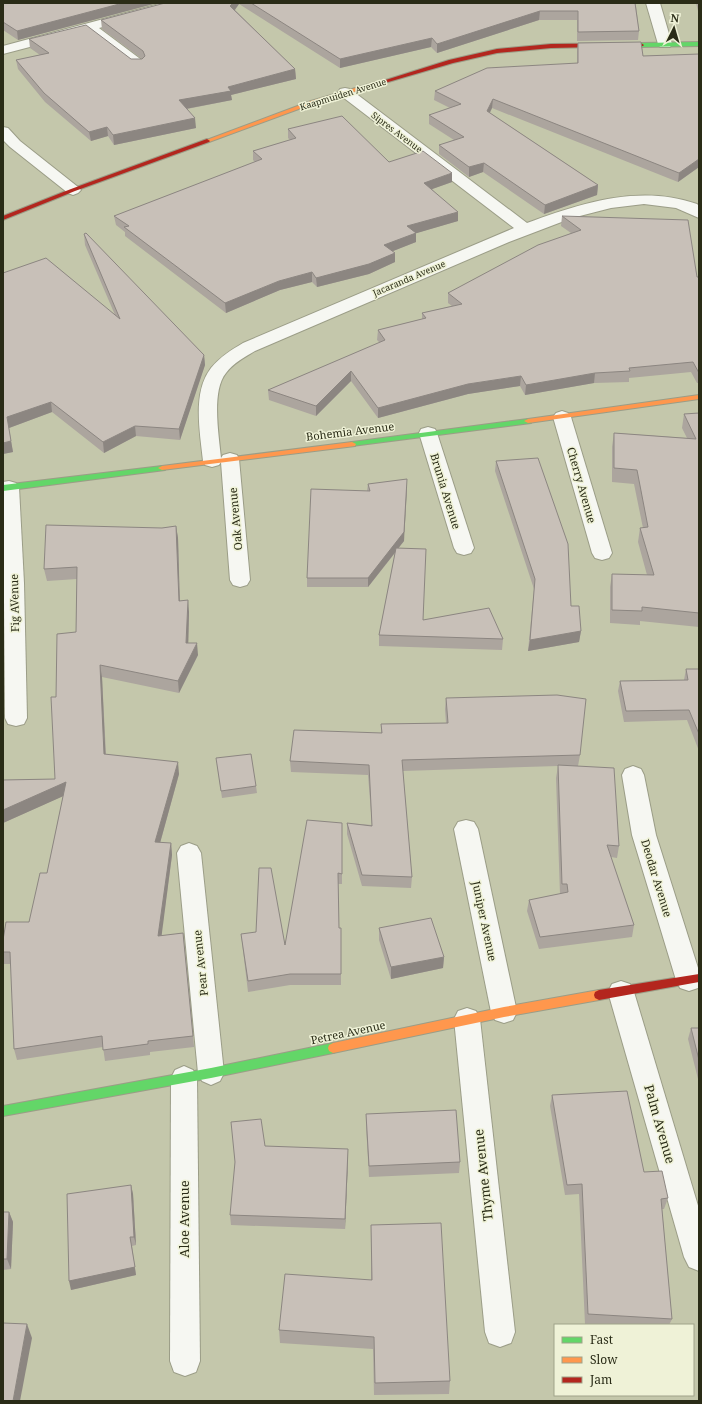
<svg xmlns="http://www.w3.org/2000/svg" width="702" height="1404" font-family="'Noto Serif',serif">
<rect width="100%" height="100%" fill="#c4c7ab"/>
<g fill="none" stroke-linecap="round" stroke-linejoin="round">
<defs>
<g id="street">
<path d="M 163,3 L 185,3 L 183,6 L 99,28 L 143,61 L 145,64 L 143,67 L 138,68 L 133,67 L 87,32 L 3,54 L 3,46 Z"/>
<path d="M 646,3 L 660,3 L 672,44 L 670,47 L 660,47 L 658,44 Z"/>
<path d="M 345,88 L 350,89 L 527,223 C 581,203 640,184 697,204 L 699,206 L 699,218 L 676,208 L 644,204 L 611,208 L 572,218 L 509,242 L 255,351 C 245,357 233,363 226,373 C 211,391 219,436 221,458 L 223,455 L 230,453 L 237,455 L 239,459 L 250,580 L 247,585 L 240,587 L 233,585 L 230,580 L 221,462 L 219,465 L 212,467 L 205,465 L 203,461 C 200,432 192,392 211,368 C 220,357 231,350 243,343 L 514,228 L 340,95 L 338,92 L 340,89 Z"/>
<path d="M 3,127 L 8,128 L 20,141 L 78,187 L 81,190 L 78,193 L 73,195 L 68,193 L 10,147 L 3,140 Z"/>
<path d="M 562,411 L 568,413 L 571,417 L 612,553 L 609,558 L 602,560 L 595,558 L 592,553 L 553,417 L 556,413 Z"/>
<path d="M 428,427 L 435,429 L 437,433 L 474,548 L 471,553 L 464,555 L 457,553 L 454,548 L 419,433 L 421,429 Z"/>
<path d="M 9,481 L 16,483 L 19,487 L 24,583 L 27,718 L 24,724 L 16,726 L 8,724 L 5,718 L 3,482 Z"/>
<path d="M 633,766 L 641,769 L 644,775 L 656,835 L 699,971 L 698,988 L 689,991 L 680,988 L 676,980 L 632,835 L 622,775 L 625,769 Z"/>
<path d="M 466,820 L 474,822 L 478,829 L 517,1012 L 513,1020 L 504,1023 L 495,1020 L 491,1012 L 454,829 L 458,822 Z"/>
<path d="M 189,843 L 197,846 L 201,853 L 224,1073 L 220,1081 L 211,1085 L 202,1081 L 198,1073 L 177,853 L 181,846 Z"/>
<path d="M 621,981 L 630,984 L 634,992 L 699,1209 L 699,1271 L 689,1267 L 684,1257 L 608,992 L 612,984 Z"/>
<path d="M 467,1008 L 476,1011 L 480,1019 L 515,1332 L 511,1343 L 500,1347 L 489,1343 L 485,1332 L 454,1019 L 458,1011 Z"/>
<path d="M 184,1066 L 193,1070 L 197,1078 L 200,1361 L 196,1372 L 185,1376 L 174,1372 L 170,1361 L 171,1078 L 175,1070 Z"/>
</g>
<g id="fast">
<path d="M 699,42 L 699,46 L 641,47 L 638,45 L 641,43 Z"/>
<path d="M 528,419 L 531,419 L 531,423 L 352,446 L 348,444 L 352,442 Z"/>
<path d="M 162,466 L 166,468 L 165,470 L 3,491 L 3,485 Z"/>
<path d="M 333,1043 L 337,1045 L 338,1048 L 337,1051 L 333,1053 L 211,1078 L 3,1116 L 3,1106 L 211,1068 Z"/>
</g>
<g id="slow">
<path d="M 376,82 L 379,84 L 378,85 L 315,103 L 209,142 L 204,141 L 311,101 Z"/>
<path d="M 699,395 L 699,399 L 528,423 L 524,421 L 528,419 Z"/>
<path d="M 352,442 L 356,444 L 355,446 L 162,470 L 158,468 L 162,466 Z"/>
<path d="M 599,990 L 603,992 L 604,995 L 603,998 L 599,1000 L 504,1017 L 333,1053 L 329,1051 L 328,1048 L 329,1045 L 333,1043 L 504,1007 Z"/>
</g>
<g id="jam">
<path d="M 641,43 L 644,45 L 643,46 L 551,48 L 497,53 L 453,63 L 378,85 L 373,84 L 449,60 L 497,49 L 551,44 Z"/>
<path d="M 207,139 L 210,141 L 209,142 L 75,191 L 3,220 L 3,216 L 71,189 Z"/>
<path d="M 699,974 L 699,982 L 599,1000 L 595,998 L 594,995 L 595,992 L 599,990 Z"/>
</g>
</defs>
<use href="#street" stroke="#9b9d87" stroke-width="2"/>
<use href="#fast" stroke="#9b9d87" stroke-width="2"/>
<use href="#slow" stroke="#9b9d87" stroke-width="2"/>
<use href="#jam" stroke="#9b9d87" stroke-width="2"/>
<use href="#street" fill="#f6f7f2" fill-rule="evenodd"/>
<use href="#fast" fill="#63d668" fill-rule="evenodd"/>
<use href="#slow" fill="#ff974d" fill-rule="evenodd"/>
<use href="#jam" fill="#b3261e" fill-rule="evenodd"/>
</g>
<g fill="#aca59e">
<path d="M 3,3 L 157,3 L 18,40 L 3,30 Z"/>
<path d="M 165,3 L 636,3 L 636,6 L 639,31 L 638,40 L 577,41 L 577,20 L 539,20 L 437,53 L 431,47 L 340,68 L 239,4 L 235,10 L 295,69 L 296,79 L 231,95 L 232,100 L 187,109 L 196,128 L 114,145 L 108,136 L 91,141 L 45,102 L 18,69 L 16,60 L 40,55 L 30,48 L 29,39 L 131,59 L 142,59 L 102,29 L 101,20 Z"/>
<path d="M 696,3 L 699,3 L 699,15 Z"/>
<path d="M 578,43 L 643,56 L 699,54 L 699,167 L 678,182 L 492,108 L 490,113 L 598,185 L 597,195 L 544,214 L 483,172 L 469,177 L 439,154 L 439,145 L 454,140 L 429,124 L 429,115 L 450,108 L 434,100 L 435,91 L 577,63 L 577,52 Z"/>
<path d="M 288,129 L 452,182 L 432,189 L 458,221 L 416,233 L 416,242 L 393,251 L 395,262 L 369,274 L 317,287 L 312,282 L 280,290 L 226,313 L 125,236 L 125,232 L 116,225 L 114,216 L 255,162 L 253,160 L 253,151 L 290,140 L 288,138 Z"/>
<path d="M 562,216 L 697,277 L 699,277 L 699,383 L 697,383 L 691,372 L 629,378 L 629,382 L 594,383 L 525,395 L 520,386 L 468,394 L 378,418 L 351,381 L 316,416 L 269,400 L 268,390 L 380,343 L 377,340 L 378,330 L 422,319 L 422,313 L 452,306 L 448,303 L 448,293 L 571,233 L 561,226 Z"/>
<path d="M 84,234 L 204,355 L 205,365 L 180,440 L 136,436 L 104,453 L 52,412 L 9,428 L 13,452 L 3,454 L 3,273 L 115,315 L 85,245 Z"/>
<path d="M 699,413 L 699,627 L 640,621 L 640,625 L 610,623 L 610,587 L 612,574 L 647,575 L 638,542 L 640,528 L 643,528 L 634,484 L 612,482 L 612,447 L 614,433 L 687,438 L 682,428 L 684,414 Z"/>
<path d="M 496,461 L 571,606 L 581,631 L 579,642 L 528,651 L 534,589 L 495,471 Z"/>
<path d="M 368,484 L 404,541 L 398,548 L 423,620 L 503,639 L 502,650 L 379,646 L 379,635 L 395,553 L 368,587 L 307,587 L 307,578 L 367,491 Z"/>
<path d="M 176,526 L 178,538 L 180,601 L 189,612 L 188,643 L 198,655 L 179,693 L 102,677 L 106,754 L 179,774 L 160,843 L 171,843 L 172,855 L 161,936 L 183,933 L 194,1047 L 150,1052 L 150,1055 L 105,1061 L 103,1047 L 17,1060 L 14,1049 L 11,964 L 4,964 L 3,960 L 3,940 L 29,922 L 47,873 L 63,796 L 3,823 L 3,780 L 55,779 L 56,697 L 76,632 L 77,579 L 47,581 L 44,569 L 162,528 Z"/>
<path d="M 686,669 L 699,669 L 699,751 L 687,720 L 624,722 L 618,691 L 620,681 L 684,680 Z"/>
<path d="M 446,698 L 580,755 L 578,766 L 568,766 L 619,846 L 617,858 L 611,857 L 634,925 L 632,937 L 539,949 L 527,911 L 529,900 L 560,894 L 556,778 L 558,766 L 403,771 L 412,877 L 411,888 L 362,886 L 347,834 L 347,823 L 372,825 L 368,775 L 291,772 L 290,761 L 381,733 L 381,724 L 446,723 L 445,709 Z"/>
<path d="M 217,765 L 256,786 L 257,793 L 222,798 Z"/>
<path d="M 342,823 L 342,884 L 338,884 L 339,928 L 341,928 L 341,985 L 290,985 L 248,992 L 241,934 L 285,945 Z"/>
<path d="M 379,928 L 444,957 L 443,968 L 391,979 L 379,940 Z"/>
<path d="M 691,1028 L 699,1028 L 699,1083 L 688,1039 Z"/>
<path d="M 552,1095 L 644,1172 L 668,1198 L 664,1209 L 662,1209 L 672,1319 L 669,1325 L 602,1325 L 585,1324 L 579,1194 L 565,1195 L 550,1106 Z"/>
<path d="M 366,1114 L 460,1162 L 459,1173 L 369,1177 L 366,1125 Z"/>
<path d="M 265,1146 L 348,1160 L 345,1229 L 231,1225 L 230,1215 Z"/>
<path d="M 131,1185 L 133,1194 L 136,1245 L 132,1246 L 136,1275 L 71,1290 Z"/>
<path d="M 3,1212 L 9,1212 L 13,1222 L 11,1269 L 3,1270 Z"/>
<path d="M 371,1225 L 450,1381 L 449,1394 L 374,1395 L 373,1349 L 280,1343 L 279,1330 L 371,1280 Z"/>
</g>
<g fill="#8c8681">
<path d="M 123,3 L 157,3 L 18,40 L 17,31 Z"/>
<path d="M 233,3 L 239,3 L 239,4 L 231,15 L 230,6 Z"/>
<path d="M 540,11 L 539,20 L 437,53 L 437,44 Z"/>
<path d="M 432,38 L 431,47 L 340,68 L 340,59 Z"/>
<path d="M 295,69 L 296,79 L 231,95 L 232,100 L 180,110 L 179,100 L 228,87 Z"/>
<path d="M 493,99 L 492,108 L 486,120 L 487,111 Z"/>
<path d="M 195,118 L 196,128 L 114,145 L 113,135 Z"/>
<path d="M 107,127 L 108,136 L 91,141 L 89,132 Z"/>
<path d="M 699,159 L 699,167 L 678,182 L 679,173 Z"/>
<path d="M 484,163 L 483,172 L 469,177 L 469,167 Z"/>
<path d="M 452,173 L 452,182 L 424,192 L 424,183 Z"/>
<path d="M 598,185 L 597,195 L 544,214 L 545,205 Z"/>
<path d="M 458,212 L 458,221 L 407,236 L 407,226 Z"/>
<path d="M 416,233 L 416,242 L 383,255 L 384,245 Z"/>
<path d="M 395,253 L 395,262 L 369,274 L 317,287 L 316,278 Z"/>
<path d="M 312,272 L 312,282 L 280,290 L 226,313 L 225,303 L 279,281 Z"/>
<path d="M 204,355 L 205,365 L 180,440 L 179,429 Z"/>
<path d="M 351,371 L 351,381 L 316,416 L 316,406 Z"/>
<path d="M 595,373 L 594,383 L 525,395 L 526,385 Z"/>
<path d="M 521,376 L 520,386 L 468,394 L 378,418 L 378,408 L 468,384 Z"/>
<path d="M 51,402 L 52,412 L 9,428 L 7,417 Z"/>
<path d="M 135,426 L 136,436 L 104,453 L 103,442 Z"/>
<path d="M 11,441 L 13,452 L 3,454 L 3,443 Z"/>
<path d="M 407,488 L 404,541 L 368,587 L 368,578 Z"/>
<path d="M 176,526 L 178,538 L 180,613 L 179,601 Z"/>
<path d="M 188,600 L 189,612 L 188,655 L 186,643 Z"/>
<path d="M 581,631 L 579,642 L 528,651 L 530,640 Z"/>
<path d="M 197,643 L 198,655 L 179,693 L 178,681 Z"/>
<path d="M 100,665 L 102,677 L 106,766 L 104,754 Z"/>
<path d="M 178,762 L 179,774 L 157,854 L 155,842 Z"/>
<path d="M 66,782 L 68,794 L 3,823 L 3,810 Z"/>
<path d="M 171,843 L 172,855 L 160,948 L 158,936 Z"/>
<path d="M 183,933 L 184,945 L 194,1047 L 193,1036 Z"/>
<path d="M 444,957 L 443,968 L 391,979 L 391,967 Z"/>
<path d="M 348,1149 L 348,1160 L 345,1229 L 345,1219 Z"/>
<path d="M 131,1185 L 133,1194 L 136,1245 L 134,1237 Z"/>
<path d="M 9,1212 L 13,1222 L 11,1269 L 7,1259 Z"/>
<path d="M 130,1237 L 136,1275 L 71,1290 L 69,1281 Z"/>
<path d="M 27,1324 L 32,1338 L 20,1401 L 13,1401 Z"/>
</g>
<g fill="#c8c0b8" stroke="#8c8681">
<path d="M 3,3 L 123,3 L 17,31 L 3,22 Z"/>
<path d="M 165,3 L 233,3 L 230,6 L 295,69 L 228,87 L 231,91 L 179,100 L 195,118 L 113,135 L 107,127 L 89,132 L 44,93 L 16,60 L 49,53 L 29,39 L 86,25 L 131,59 L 142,59 L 145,56 L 143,51 L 101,20 Z"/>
<path d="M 251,3 L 635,3 L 639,31 L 578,32 L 578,11 L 540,11 L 437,44 L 432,38 L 340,59 Z"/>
<path d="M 641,42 L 643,56 L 699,54 L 699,159 L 679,173 L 493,99 L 487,111 L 598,185 L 545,205 L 484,163 L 469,167 L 439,145 L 464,137 L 429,115 L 461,104 L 435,91 L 487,68 L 578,63 L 578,43 Z"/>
<path d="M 342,116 L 389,162 L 423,151 L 452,173 L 424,183 L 458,212 L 407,226 L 416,233 L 384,245 L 395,253 L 369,264 L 316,278 L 312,272 L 279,281 L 225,303 L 124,227 L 129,226 L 114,216 L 262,159 L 253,151 L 296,138 L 288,129 Z"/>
<path d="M 562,216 L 688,220 L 697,277 L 699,277 L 699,373 L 693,362 L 629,368 L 630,371 L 595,373 L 526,385 L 521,376 L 468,384 L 378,408 L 351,371 L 316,406 L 268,390 L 385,340 L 378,330 L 426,318 L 422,313 L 462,304 L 448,293 L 538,245 L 581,230 Z"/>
<path d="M 86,233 L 204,355 L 179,429 L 135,426 L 103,442 L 51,402 L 7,417 L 11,441 L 3,443 L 3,273 L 46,258 L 120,319 L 84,234 Z"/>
<path d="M 699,413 L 699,613 L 642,607 L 642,611 L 612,610 L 612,574 L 654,575 L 640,528 L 648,527 L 637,470 L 614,468 L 614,433 L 696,439 L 684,414 Z"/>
<path d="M 538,458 L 568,544 L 571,606 L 579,606 L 581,631 L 530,640 L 535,579 L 496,461 Z"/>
<path d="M 407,479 L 404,532 L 368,578 L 307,578 L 311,489 L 370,491 L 368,484 Z"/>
<path d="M 46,525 L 162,528 L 176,526 L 179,601 L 188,600 L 186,643 L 197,643 L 178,681 L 100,665 L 104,754 L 178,762 L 155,842 L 171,843 L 158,936 L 183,933 L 193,1036 L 148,1041 L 148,1044 L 103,1050 L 102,1036 L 14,1049 L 10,952 L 3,952 L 3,940 L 6,922 L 29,922 L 40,873 L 47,873 L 66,782 L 3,810 L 3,780 L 55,779 L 51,697 L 56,697 L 57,634 L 76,632 L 77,567 L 44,569 Z"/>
<path d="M 396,548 L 426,549 L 423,620 L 489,608 L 503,639 L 379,635 Z"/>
<path d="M 686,669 L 699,669 L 699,734 L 689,710 L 626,711 L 620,681 L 688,680 Z"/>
<path d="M 557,695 L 586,699 L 580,755 L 402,760 L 412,877 L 362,875 L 347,823 L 372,826 L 369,765 L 290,761 L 294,730 L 382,733 L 381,724 L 448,723 L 446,698 Z"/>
<path d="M 251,754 L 256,786 L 221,791 L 216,758 Z"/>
<path d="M 558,765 L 614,768 L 619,846 L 607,845 L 634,925 L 540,937 L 529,900 L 568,892 L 567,884 L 562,884 Z"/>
<path d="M 307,820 L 342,823 L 342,874 L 338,873 L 339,928 L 341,928 L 341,974 L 290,974 L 248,981 L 241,934 L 256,932 L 259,868 L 271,868 L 285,945 Z"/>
<path d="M 431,918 L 444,957 L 391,967 L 379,928 Z"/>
<path d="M 691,1028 L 699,1028 L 699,1060 Z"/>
<path d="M 627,1091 L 644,1172 L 662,1171 L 668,1198 L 661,1199 L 672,1319 L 588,1314 L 582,1184 L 567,1185 L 552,1095 Z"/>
<path d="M 456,1110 L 460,1162 L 369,1166 L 366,1114 Z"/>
<path d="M 261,1119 L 265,1146 L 348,1149 L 345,1219 L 230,1215 L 235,1162 L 231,1122 Z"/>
<path d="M 131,1185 L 134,1237 L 130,1237 L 135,1267 L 69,1281 L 67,1194 Z"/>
<path d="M 3,1212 L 9,1212 L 7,1259 L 3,1259 Z"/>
<path d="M 441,1223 L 450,1381 L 375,1383 L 374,1337 L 279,1330 L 285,1274 L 372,1280 L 371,1225 Z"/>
<path d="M 3,1323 L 27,1324 L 13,1401 L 3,1401 Z"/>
</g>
<g text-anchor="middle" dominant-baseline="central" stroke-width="3" stroke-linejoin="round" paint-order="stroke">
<g font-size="9" fill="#2a2c17" stroke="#eff2d7">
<text transform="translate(343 94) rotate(-17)">Kaapmuiden Avenue</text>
<text transform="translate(397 132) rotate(37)">Sipres Avenue</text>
<text transform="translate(409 278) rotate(-23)">Jacaranda Avenue</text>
</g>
<g font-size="11" fill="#2a2c17" stroke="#eff2d7">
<text transform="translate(350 431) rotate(-7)">Bohemia Avenue</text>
<text transform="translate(582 485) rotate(74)">Cherry Avenue</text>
<text transform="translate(446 491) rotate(73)">Brunia Avenue</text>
<text transform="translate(235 519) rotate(-95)">Oak Avenue</text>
<text transform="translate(14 603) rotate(-91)">Fig AVenue</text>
<text transform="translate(657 878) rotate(73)">Deodar Avenue</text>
<text transform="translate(485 921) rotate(78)">Juniper Avenue</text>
<text transform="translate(200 963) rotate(-96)">Pear Avenue</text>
<text transform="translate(348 1032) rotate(-12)">Petrea Avenue</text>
</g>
<g font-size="13" fill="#2a2c17" stroke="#eff2d7">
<text transform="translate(660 1124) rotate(74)">Palm Avenue</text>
<text transform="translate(483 1175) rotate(-96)">Thyme Avenue</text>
<text transform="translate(184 1219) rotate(-90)">Aloe Avenue</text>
</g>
</g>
<rect width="702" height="1404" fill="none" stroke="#2a2c17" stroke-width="8"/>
<rect x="554" y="1324" width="140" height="72" fill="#eff2d7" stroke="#a0a38a"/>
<rect x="562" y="1337" width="20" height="6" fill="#63d668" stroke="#a0a38a"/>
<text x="590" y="1344" font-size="12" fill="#2a2c17">Fast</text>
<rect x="562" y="1357" width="20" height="6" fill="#ff974d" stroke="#a0a38a"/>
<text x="590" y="1364" font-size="12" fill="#2a2c17">Slow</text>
<rect x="562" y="1377" width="20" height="6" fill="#b3261e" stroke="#a0a38a"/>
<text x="590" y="1384" font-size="12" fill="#2a2c17">Jam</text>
<g transform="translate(674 28) rotate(5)" stroke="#eff2d7" stroke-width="3" paint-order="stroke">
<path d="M0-3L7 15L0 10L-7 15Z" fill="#2a2c17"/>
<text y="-6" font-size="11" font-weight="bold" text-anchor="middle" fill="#2a2c17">N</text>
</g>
</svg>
